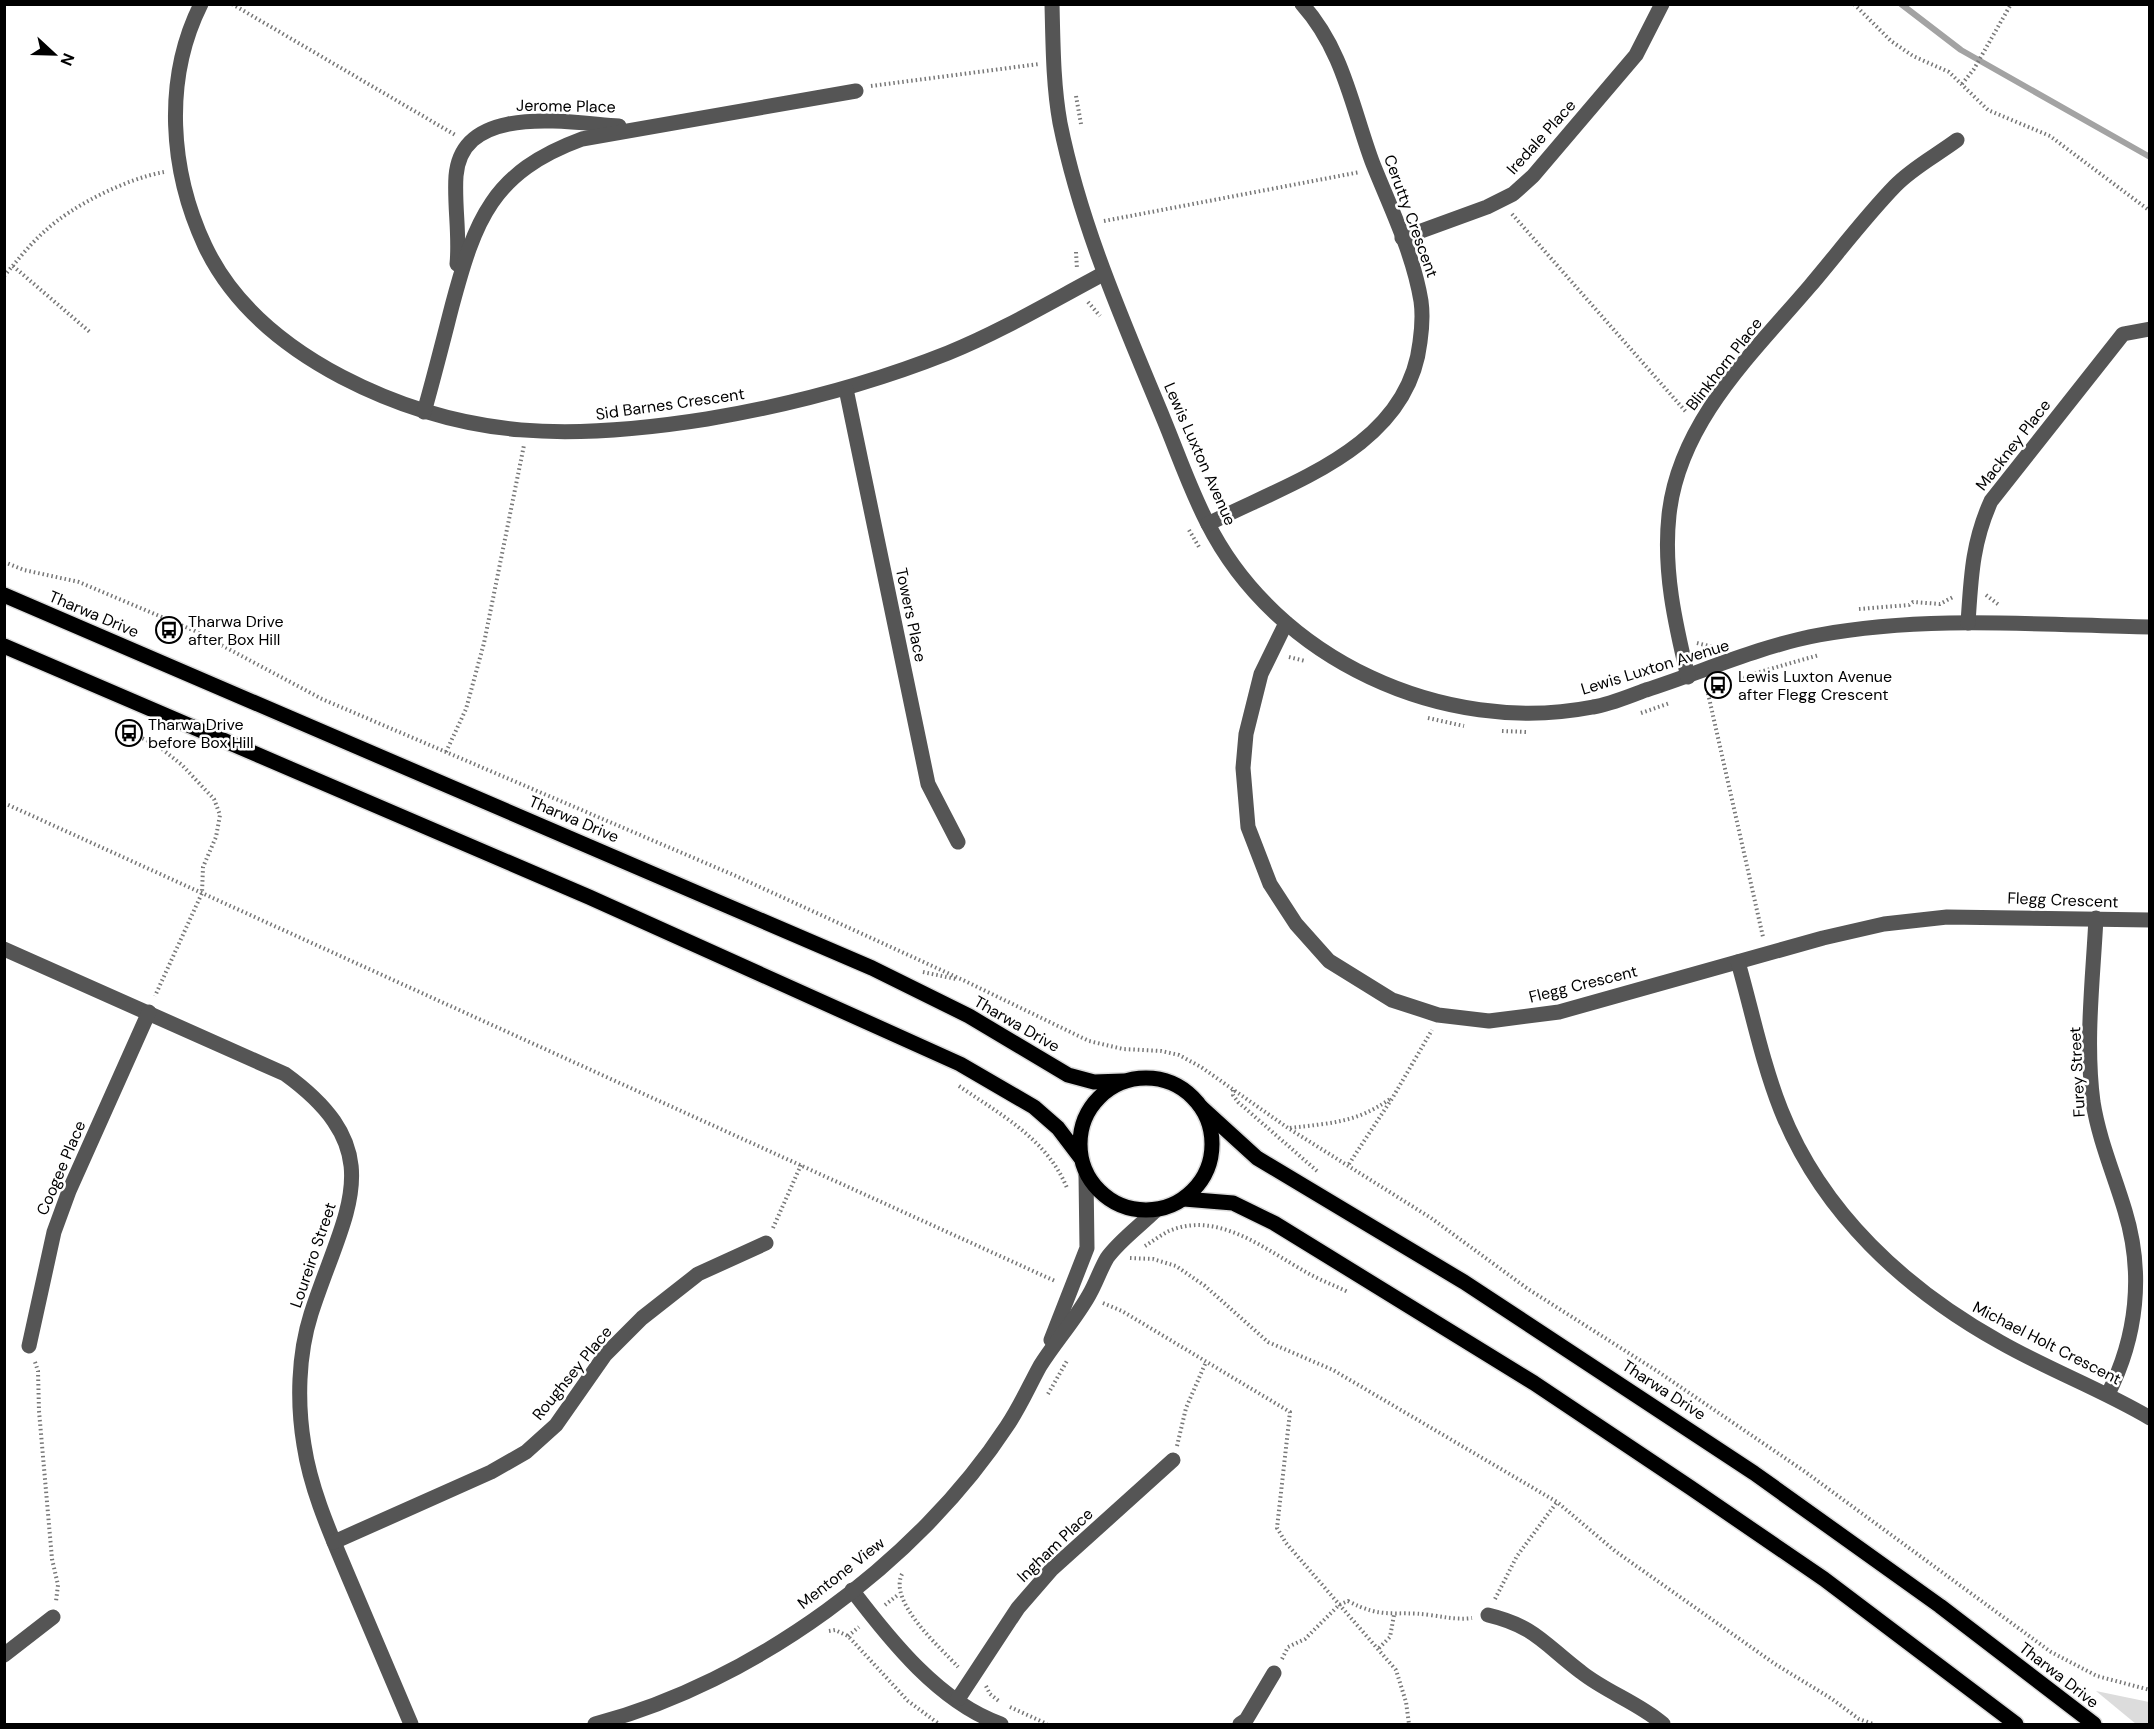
<svg xmlns="http://www.w3.org/2000/svg" width="2154" height="1729" font-family="'DM Sans',sans-serif">
<rect width="100%" height="100%" fill="#fff"/>
<path fill="#dcdcdc" d="M 2096,1691 L 2149,1702 L 2149,1724 L 2136,1724 Z"/>
<g fill="none" stroke-linecap="round" stroke-linejoin="round">
<path stroke="#a3a3a3" stroke-width="6" d="M 1901,4 L 1961,50 L 2150,157"/>
<defs>
<g id="major">
<path d="M 4,595 L 872,968 L 969,1016 L 1068,1075 L 1094,1082 L 1123,1081"/>
<path d="M 4,646 L 589,897 L 960,1064 L 1034,1107 L 1058,1128 L 1080,1157"/>
<circle cx="1146" cy="1144" r="66"/>
<path d="M 1201,1107 L 1257,1158 L 1464,1282 L 1754,1473 L 1940,1606 L 2094,1724"/>
<path d="M 1184,1199 L 1233,1203 L 1274,1223 L 1534,1383 L 1691,1488 L 1824,1579 L 2016,1724"/>
</g>
</defs>
<use href="#major" stroke="#dbdbdb" stroke-width="18"/>
<g stroke="#777" stroke-width="4" stroke-dasharray="1.5 3" stroke-linecap="butt">
<path d="M 232,4 L 457,136"/>
<path d="M 1854,4 L 1891,41 L 1913,56 L 1949,72 L 1988,110 L 2050,136 L 2150,211"/>
<path d="M 1962,84 L 1974,69 L 2011,4"/>
<path d="M 871,86 L 1039,64"/>
<path d="M 1076,96 L 1081,124"/>
<path d="M 1512,214 L 1687,413"/>
<path d="M 1104,221 L 1360,172"/>
<path d="M 1076,252 L 1077,269"/>
<path d="M 13,266 L 91,333"/>
<path d="M 4,276 C 17,261 30,244 45,231 C 73,205 126,179 164,172"/>
<path d="M 1088,302 L 1100,316"/>
<path d="M 1212,488 L 1223,500"/>
<path d="M 1189,530 L 1199,547"/>
<path d="M 4,562 L 24,570 L 79,582 L 195,631 L 322,699 L 736,876 L 965,981 L 1089,1041 L 1123,1049 L 1161,1051 L 1179,1055 L 1201,1067 L 1288,1128 L 1431,1218 L 1528,1289 L 1657,1371 L 1804,1471 L 2051,1652 L 2097,1676 L 2150,1690"/>
<path d="M 1986,595 L 1999,605"/>
<path d="M 1859,609 L 1909,605 L 1913,602 L 1940,604 L 1953,597"/>
<path d="M 1697,643 L 1713,647"/>
<path d="M 1289,657 L 1305,661"/>
<path d="M 1742,677 L 1819,655"/>
<path d="M 1707,689 L 1763,937"/>
<path d="M 1641,713 L 1670,703"/>
<path d="M 1428,718 L 1464,726"/>
<path d="M 122,729 L 157,745 L 182,765 L 214,799 L 220,815 L 216,837 L 203,867 L 202,893 L 155,996"/>
<path d="M 1502,731 L 1527,732"/>
<path d="M 446,752 L 466,709 L 484,643 L 524,445"/>
<path d="M 4,803 L 1055,1281"/>
<path d="M 923,972 L 956,979"/>
<path d="M 959,1086 C 1001,1115 1047,1139 1067,1188"/>
<path d="M 1233,1090 L 1233,1095 L 1238,1102 L 1317,1171"/>
<path d="M 1290,1128 C 1330,1123 1356,1123 1390,1099"/>
<path d="M 1349,1164 L 1393,1097 L 1432,1030"/>
<path d="M 773,1228 L 801,1165"/>
<path d="M 1145,1246 C 1153,1241 1161,1235 1169,1231 C 1218,1210 1266,1250 1306,1272 C 1319,1280 1334,1285 1348,1292"/>
<path d="M 1130,1258 L 1153,1259 L 1176,1266 L 1205,1286 L 1268,1342 L 1333,1370 L 1557,1502 L 1615,1551 L 1775,1664 L 1832,1699 L 1859,1719 L 1873,1724"/>
<path d="M 1103,1303 L 1122,1311 L 1290,1412 L 1277,1528 L 1286,1543 L 1396,1670 L 1406,1702 L 1409,1724"/>
<path d="M 35,1362 L 38,1371 L 39,1411 L 52,1559 L 58,1585 L 56,1601"/>
<path d="M 1048,1394 L 1068,1359"/>
<path d="M 1177,1446 L 1186,1408 L 1206,1362"/>
<path d="M 902,1574 C 888,1602 940,1647 958,1667"/>
<path d="M 1495,1599 L 1517,1556 L 1557,1502"/>
<path d="M 885,1605 L 899,1594"/>
<path d="M 829,1631 L 835,1630 L 848,1636 L 908,1701 L 939,1724"/>
<path d="M 848,1636 L 859,1627"/>
<path d="M 1379,1648 L 1390,1637 L 1394,1615"/>
<path d="M 1282,1659 L 1288,1647 L 1305,1639 L 1339,1605 L 1348,1601 C 1384,1620 1394,1610 1430,1615 C 1445,1617 1457,1620 1472,1618"/>
<path d="M 986,1686 L 990,1694 L 1000,1702"/>
<path d="M 1010,1707 L 1047,1724"/>
</g>
<g stroke="#555" stroke-width="15">
<path d="M 201,4 C 163,80 170,171 205,246 C 233,305 285,347 342,377 C 465,441 574,440 707,419 C 790,405 870,384 948,353 C 1002,331 1052,301 1103,274"/>
<path d="M 1052,4 C 1053,43 1053,84 1060,123 C 1081,227 1124,323 1164,420 C 1178,454 1190,489 1207,522 C 1276,660 1444,736 1593,707 C 1611,704 1629,696 1646,690 C 1702,672 1760,646 1819,635 C 1927,615 2040,625 2150,627"/>
<path d="M 1402,238 L 1487,207 L 1513,194 L 1533,176 L 1636,55 L 1662,4"/>
<path d="M 457,264 C 460,235 454,205 456,176 C 462,102 569,123 619,126"/>
<path d="M 846,389 L 928,784 L 958,842"/>
<path d="M 424,412 C 434,377 443,341 452,306 C 475,220 492,172 582,139 L 856,91"/>
<path d="M 1208,524 C 1290,482 1408,448 1420,342 C 1422,328 1423,315 1421,301 C 1413,253 1391,209 1373,164 C 1352,108 1344,51 1302,4"/>
<path d="M 1286,623 L 1261,674 L 1246,734 L 1243,768 L 1248,827 L 1270,884 L 1296,924 L 1329,961 L 1392,1000 L 1438,1015 L 1489,1021 L 1559,1012 L 1823,938 L 1884,924 L 1947,917 L 2150,920"/>
<path d="M 1968,623 C 1971,578 1972,543 1991,501 L 2123,334 L 2150,329"/>
<path d="M 1688,677 C 1675,623 1663,570 1669,515 C 1679,422 1752,354 1810,286 C 1838,253 1865,217 1895,186 C 1912,168 1937,155 1957,140"/>
<path d="M 2096,918 C 2093,978 2085,1042 2093,1102 C 2099,1140 2114,1174 2125,1211 C 2144,1273 2137,1337 2108,1394"/>
<path d="M 4,949 L 285,1074 C 394,1153 344,1211 311,1314 C 298,1355 297,1403 304,1445 C 311,1491 331,1535 349,1578 C 370,1627 391,1676 411,1724"/>
<path d="M 1738,962 C 1752,1011 1762,1062 1781,1110 C 1822,1213 1905,1289 2000,1342 C 2049,1370 2101,1389 2150,1418"/>
<path d="M 1051,1340 L 1087,1248 L 1086,1175"/>
<path d="M 29,1346 L 54,1232 L 69,1191 L 149,1012"/>
<path d="M 334,1542 L 491,1472 L 526,1452 L 556,1425 L 605,1355 L 642,1318 L 698,1274 L 766,1243"/>
<path d="M 852,1590 C 890,1640 940,1703 1001,1724"/>
<path d="M 1488,1615 C 1535,1626 1545,1645 1581,1672 C 1606,1692 1639,1703 1663,1724"/>
<path d="M 4,1655 L 53,1617"/>
<path d="M 958,1699 L 1018,1608 L 1051,1570 L 1173,1460"/>
<path d="M 595,1724 C 753,1683 918,1562 1007,1426 C 1020,1407 1029,1386 1040,1366 C 1055,1342 1075,1320 1089,1295 C 1096,1283 1100,1270 1107,1258 C 1119,1241 1141,1225 1156,1210"/>
<path d="M 1240,1724 L 1246,1720 L 1274,1673"/>
</g>
<use href="#major" stroke="#000" stroke-width="15"/>
</g>
<defs>
<symbol id="bus-ring" viewBox="-11 -11 22 22"><circle r="9.5" fill="#fff" stroke="#000" stroke-width="1.5"/><path d="M-5-6H5V4H4V6H2V4H-2V6H-4V4H-5ZM-3.5-4V0h7V-4ZM-3.5 1.2v1.5H-2V1.2ZM2 1.2v1.5H3.5V1.2Z" fill="#000"/></symbol>
</defs>
<g fill-rule="evenodd">
<use href="#bus-ring" x="154" y="615" width="30" height="30"/>
<use href="#bus-ring" x="1703" y="670" width="30" height="30"/>
<use href="#bus-ring" x="114" y="718" width="30" height="30"/>
</g>
<g text-anchor="middle" dominant-baseline="central" stroke-width="5" stroke-linejoin="round" paint-order="stroke">
<g font-size="16" fill="#000" stroke="#fff">
<text transform="translate(566 106) rotate(1)">Jerome Place</text>
<text transform="translate(1541 137) rotate(-48)">Iredale Place</text>
<text transform="translate(1411 216) rotate(70)">Cerutty Crescent</text>
<text transform="translate(1724 364) rotate(-52)">Blinkhorn Place</text>
<text transform="translate(670 404) rotate(-8)">Sid Barnes Crescent</text>
<text transform="translate(2013 445) rotate(-52)">Mackney Place</text>
<text transform="translate(1200 454) rotate(66)">Lewis Luxton Avenue</text>
<text transform="translate(94 614) rotate(23)">Tharwa Drive</text>
<text transform="translate(911 615) rotate(78)">Towers Place</text>
<text transform="translate(1655 667) rotate(-17)">Lewis Luxton Avenue</text>
<text transform="translate(574 819) rotate(23)">Tharwa Drive</text>
<text transform="translate(2063 900) rotate(2)">Flegg Crescent</text>
<text transform="translate(1583 984) rotate(-14)">Flegg Crescent</text>
<text transform="translate(1017 1024) rotate(30)">Tharwa Drive</text>
<text transform="translate(2077 1072) rotate(-93)">Furey Street</text>
<text transform="translate(61 1168) rotate(-67)">Coogee Place</text>
<text transform="translate(313 1255) rotate(-71)">Loureiro Street</text>
<text transform="translate(2047 1343) rotate(27)">Michael Holt Crescent</text>
<text transform="translate(572 1373) rotate(-51)">Roughsey Place</text>
<text transform="translate(1664 1390) rotate(33)">Tharwa Drive</text>
<text transform="translate(1055 1545) rotate(-44)">Ingham Place</text>
<text transform="translate(841 1573) rotate(-38)">Mentone View</text>
<text transform="translate(2059 1675) rotate(38)">Tharwa Drive</text>
</g>
<g font-size="16" fill="#000" stroke="#fff" text-anchor="start">
<text x="188" y="621">Tharwa Drive<tspan x="188" dy="18">after Box Hill</tspan></text>
<text x="1738" y="676">Lewis Luxton Avenue<tspan x="1738" dy="18">after Flegg Crescent</tspan></text>
<text x="148" y="724">Tharwa Drive<tspan x="148" dy="18">before Box Hill</tspan></text>
</g>
</g>
<rect width="2154" height="1729" fill="none" stroke="#000000" stroke-width="12"/>
<g transform="translate(54 54) rotate(112)" stroke="#ffffff" stroke-width="4.5" paint-order="stroke">
<path d="M0-4.5L10 22L0 15L-10 22Z" fill="#000000"/>
<text y="-9" font-size="16" font-weight="bold" text-anchor="middle" fill="#000000">N</text>
</g>
</svg>
